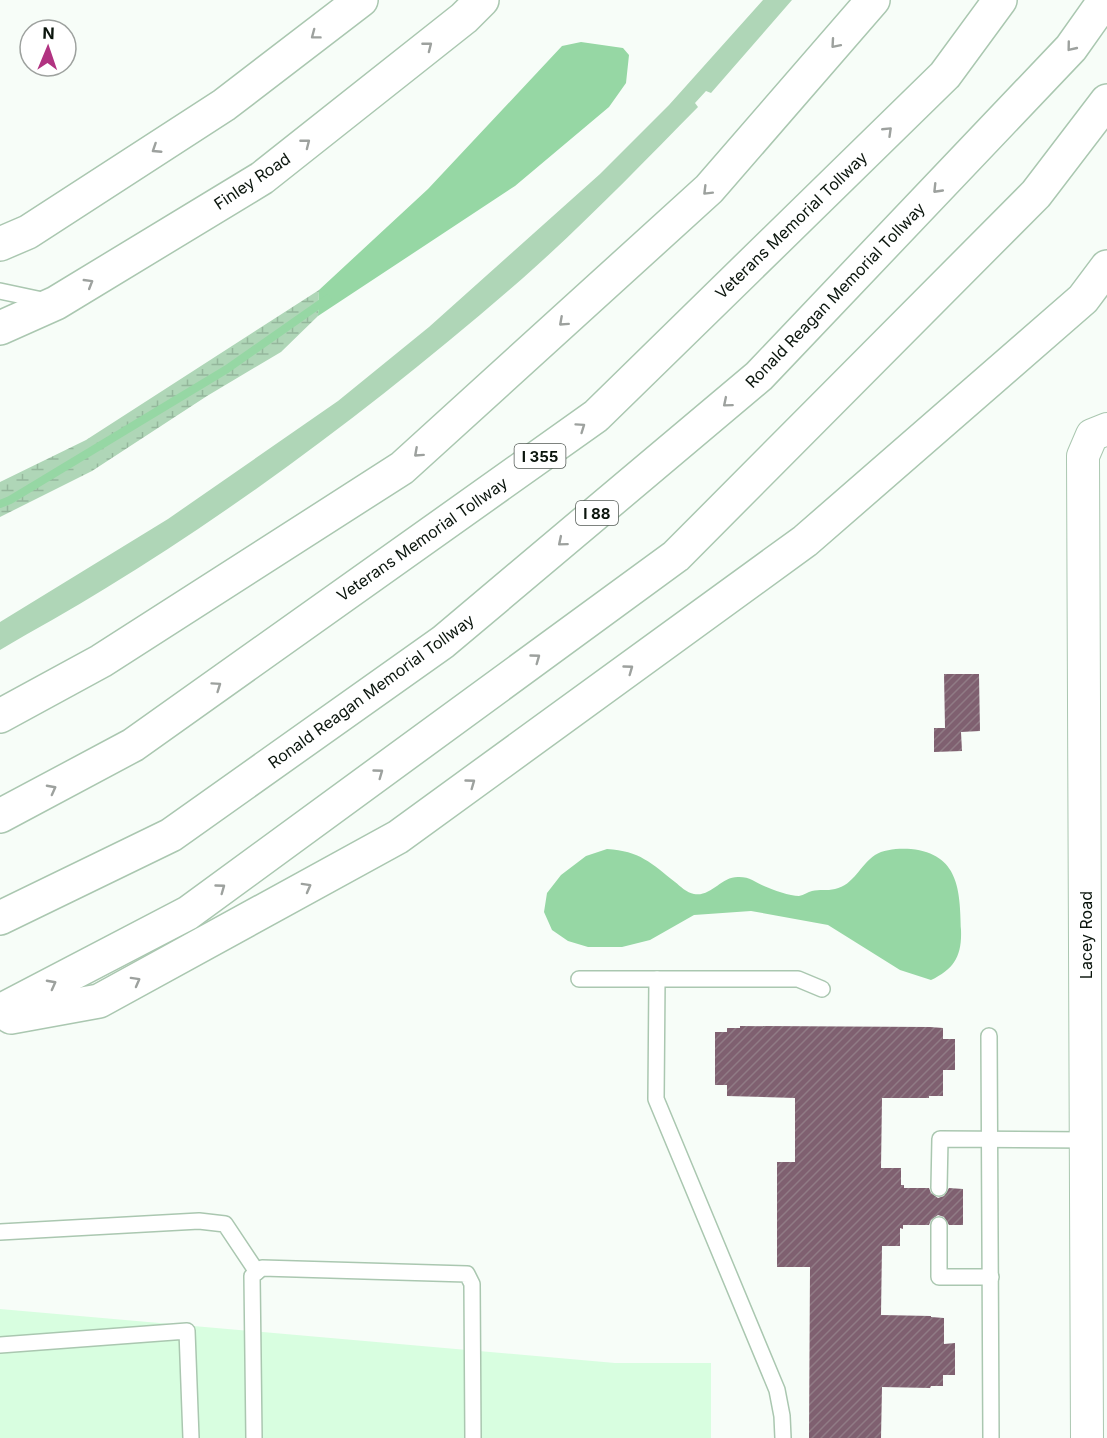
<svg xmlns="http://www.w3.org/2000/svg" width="1107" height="1438" font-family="Inter,sans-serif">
<defs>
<pattern id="wetland-marsh" width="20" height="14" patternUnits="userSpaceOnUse" patternTransform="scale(1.5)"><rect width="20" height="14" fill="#afd6b7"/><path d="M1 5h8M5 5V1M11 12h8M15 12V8" fill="none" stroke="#95b79c"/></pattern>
<pattern id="building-hatch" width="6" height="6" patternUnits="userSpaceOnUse" patternTransform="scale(1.5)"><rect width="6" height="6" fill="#7f6070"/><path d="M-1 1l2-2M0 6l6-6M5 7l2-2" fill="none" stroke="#907b85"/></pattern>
</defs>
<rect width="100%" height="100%" fill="#f7fdf8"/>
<path fill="#d8fee0" d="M 0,1309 L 615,1363 L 711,1363 L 711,1438 L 0,1438 Z"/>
<path fill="#afd6b7" d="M 763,0 L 792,0 L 711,93 L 706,91 L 695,103 L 698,107 C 641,165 584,224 523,278 C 392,392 253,498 106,588 C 71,610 35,629 0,650 L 0,622 L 168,519 L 338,401 L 429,327 L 600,174 L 669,105 Z"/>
<path fill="url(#wetland-marsh)" d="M 319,290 L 318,316 L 281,352 L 207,396 L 92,471 L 0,517 L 0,482 L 86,440 Z"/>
<g fill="#96d7a4">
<path d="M 581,42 L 623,48 L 629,55 L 626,83 L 609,107 L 515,186 L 318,316 L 319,290 L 428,189 L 562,46 Z"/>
<path d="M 607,849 C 640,851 651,863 675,882 C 680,886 687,893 694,894 C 712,897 721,876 739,877 C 750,877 755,882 764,886 C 773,890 790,896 799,896 C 804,895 808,892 812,891 C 819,889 827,891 835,889 C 854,885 860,865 875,855 C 884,849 900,848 911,849 C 959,854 960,890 961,930 C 962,956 954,969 931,980 L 900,970 L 828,925 L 751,911 L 694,915 L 650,940 L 622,947 L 588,947 L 568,941 L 552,930 L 544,912 L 547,893 L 561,875 L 586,856 Z"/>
</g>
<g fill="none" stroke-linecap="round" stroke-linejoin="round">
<path stroke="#96d7a4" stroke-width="8" d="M 0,504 L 10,500 L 227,369 L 327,299"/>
</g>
<g fill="url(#building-hatch)">
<path d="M 944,674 L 979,674 L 980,731 L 961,732 L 962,751 L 934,752 L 934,728 L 945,728 Z"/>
<path d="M 740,1026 L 930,1027 L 943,1028 L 943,1039 L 955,1039 L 955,1070 L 943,1070 L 943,1096 L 929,1096 L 929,1098 L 882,1098 L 881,1168 L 901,1168 L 901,1185 L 904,1185 L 904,1188 L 929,1188 L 931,1193 L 938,1198 L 944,1196 L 949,1188 L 963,1189 L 963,1225 L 949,1225 L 944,1217 L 938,1215 L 931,1220 L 929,1225 L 903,1225 L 903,1229 L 900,1228 L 900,1246 L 882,1246 L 881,1315 L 931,1316 L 931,1317 L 944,1318 L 944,1344 L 955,1343 L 955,1375 L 943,1375 L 943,1386 L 931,1386 L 930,1388 L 882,1387 L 881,1438 L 809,1438 L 810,1267 L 777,1267 L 777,1162 L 795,1162 L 795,1098 L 727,1096 L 727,1085 L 715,1085 L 715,1032 L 727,1032 L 727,1028 L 740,1028 Z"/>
</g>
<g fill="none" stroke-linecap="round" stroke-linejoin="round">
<defs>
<g id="service">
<path d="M 0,291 L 47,301"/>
<path d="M 579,979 L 798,979 L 822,989"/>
<path d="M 657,979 L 656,1099 L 777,1390 L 782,1416 L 783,1438"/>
<path d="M 989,1036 L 991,1438"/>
<path d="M 939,1188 L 940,1139 L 1087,1140"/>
<path d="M 939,1225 L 939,1277 L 991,1277"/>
<path d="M 0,1232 L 199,1221 L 225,1224 L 257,1272"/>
<path d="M 0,1345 L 187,1331 L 191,1438"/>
<path d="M 254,1438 L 252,1276 L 262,1268 L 467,1274 L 472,1284 L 473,1438"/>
</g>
<path id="minor" d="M 1087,1438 L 1083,456 L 1092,435 L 1107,429"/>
<g id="secondary">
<path d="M 0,244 L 28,232 L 224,105 L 361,0"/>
<path d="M 0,328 L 56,303 L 262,178 L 464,18 L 482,0"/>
</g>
<g id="motorway">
<path d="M 0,716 L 101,661 L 402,468 L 709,189 L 873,0"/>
<path d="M 0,816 L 133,745 L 596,416 L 945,75 L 1000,0"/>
<path d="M 0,918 L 171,835 L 443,642 L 759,376 L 1071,48 L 1105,0"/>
<path d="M 0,1011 L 188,913 L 676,556 L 1036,194 L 1107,101"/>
<path d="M 11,1017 L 99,1001 L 398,837 L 805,541 L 1083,299 L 1107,267"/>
</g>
</defs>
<use href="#service" stroke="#aac7b0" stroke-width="18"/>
<use href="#minor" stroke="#aac7b0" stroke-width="34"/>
<use href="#secondary" stroke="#aac7b0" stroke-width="36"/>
<use href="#motorway" stroke="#aac7b0" stroke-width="36"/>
<use href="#service" stroke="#fff" stroke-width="15"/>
<use href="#minor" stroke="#fff" stroke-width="32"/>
<use href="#secondary" stroke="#fff" stroke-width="33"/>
<use href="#motorway" stroke="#fff" stroke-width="33"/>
</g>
<defs><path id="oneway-chevron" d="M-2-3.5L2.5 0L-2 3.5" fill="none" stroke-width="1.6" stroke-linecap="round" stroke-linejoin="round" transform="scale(1.5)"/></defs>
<g stroke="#9da19e">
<use href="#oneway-chevron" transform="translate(315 35) rotate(143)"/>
<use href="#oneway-chevron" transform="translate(835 44) rotate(131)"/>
<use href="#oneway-chevron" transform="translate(428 46) rotate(-38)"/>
<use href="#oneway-chevron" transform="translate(1071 47) rotate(129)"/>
<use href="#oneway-chevron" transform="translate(888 131) rotate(-44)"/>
<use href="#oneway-chevron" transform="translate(306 143) rotate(-38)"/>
<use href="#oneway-chevron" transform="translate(156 149) rotate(147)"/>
<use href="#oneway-chevron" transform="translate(937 189) rotate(134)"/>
<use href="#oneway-chevron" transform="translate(707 191) rotate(135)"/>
<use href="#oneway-chevron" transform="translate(89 283) rotate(-31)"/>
<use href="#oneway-chevron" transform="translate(563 322) rotate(138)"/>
<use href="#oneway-chevron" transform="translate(727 403) rotate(140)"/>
<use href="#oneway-chevron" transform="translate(581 427) rotate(-35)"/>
<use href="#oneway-chevron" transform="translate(418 453) rotate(138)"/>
<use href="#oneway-chevron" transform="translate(562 542) rotate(140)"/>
<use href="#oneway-chevron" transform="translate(536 658) rotate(-36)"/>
<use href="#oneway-chevron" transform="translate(629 669) rotate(-36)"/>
<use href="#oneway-chevron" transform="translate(217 686) rotate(-35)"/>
<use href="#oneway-chevron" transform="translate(379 773) rotate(-36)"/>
<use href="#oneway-chevron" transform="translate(471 783) rotate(-36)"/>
<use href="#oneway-chevron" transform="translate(52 789) rotate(-28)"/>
<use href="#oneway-chevron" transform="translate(307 887) rotate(-29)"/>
<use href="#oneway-chevron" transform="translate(221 888) rotate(-36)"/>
<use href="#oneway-chevron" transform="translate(136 981) rotate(-29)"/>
<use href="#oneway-chevron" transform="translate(52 984) rotate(-28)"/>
</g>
<g text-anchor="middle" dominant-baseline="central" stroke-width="4.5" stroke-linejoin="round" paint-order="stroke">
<g fill="#fff" stroke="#545b56" stroke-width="1.5">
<rect x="514.5" y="444" width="51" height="24" rx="4.5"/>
<rect x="576" y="501" width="42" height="24" rx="4.5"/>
</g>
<g font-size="15" font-weight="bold" fill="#0b150d">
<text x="540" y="456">I 355</text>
<text x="597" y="513">I 88</text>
</g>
<g font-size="16" fill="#0b150d" stroke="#fff">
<text transform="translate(252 181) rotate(-34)">Finley Road</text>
<text transform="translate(791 225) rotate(-44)">Veterans Memorial Tollway</text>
<text transform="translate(835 295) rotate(-46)">Ronald Reagan Memorial Tollway</text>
<text transform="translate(422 539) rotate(-35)">Veterans Memorial Tollway</text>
<text transform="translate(371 691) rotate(-36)">Ronald Reagan Memorial Tollway</text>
<text transform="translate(1086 935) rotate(-90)">Lacey Road</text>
</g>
</g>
<g transform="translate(48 48) rotate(2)"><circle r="28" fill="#ffffff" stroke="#9da19e" stroke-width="1.5"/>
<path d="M0-4.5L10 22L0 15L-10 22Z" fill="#b13381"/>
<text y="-9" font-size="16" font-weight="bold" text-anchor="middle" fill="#0b150d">N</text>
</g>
</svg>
